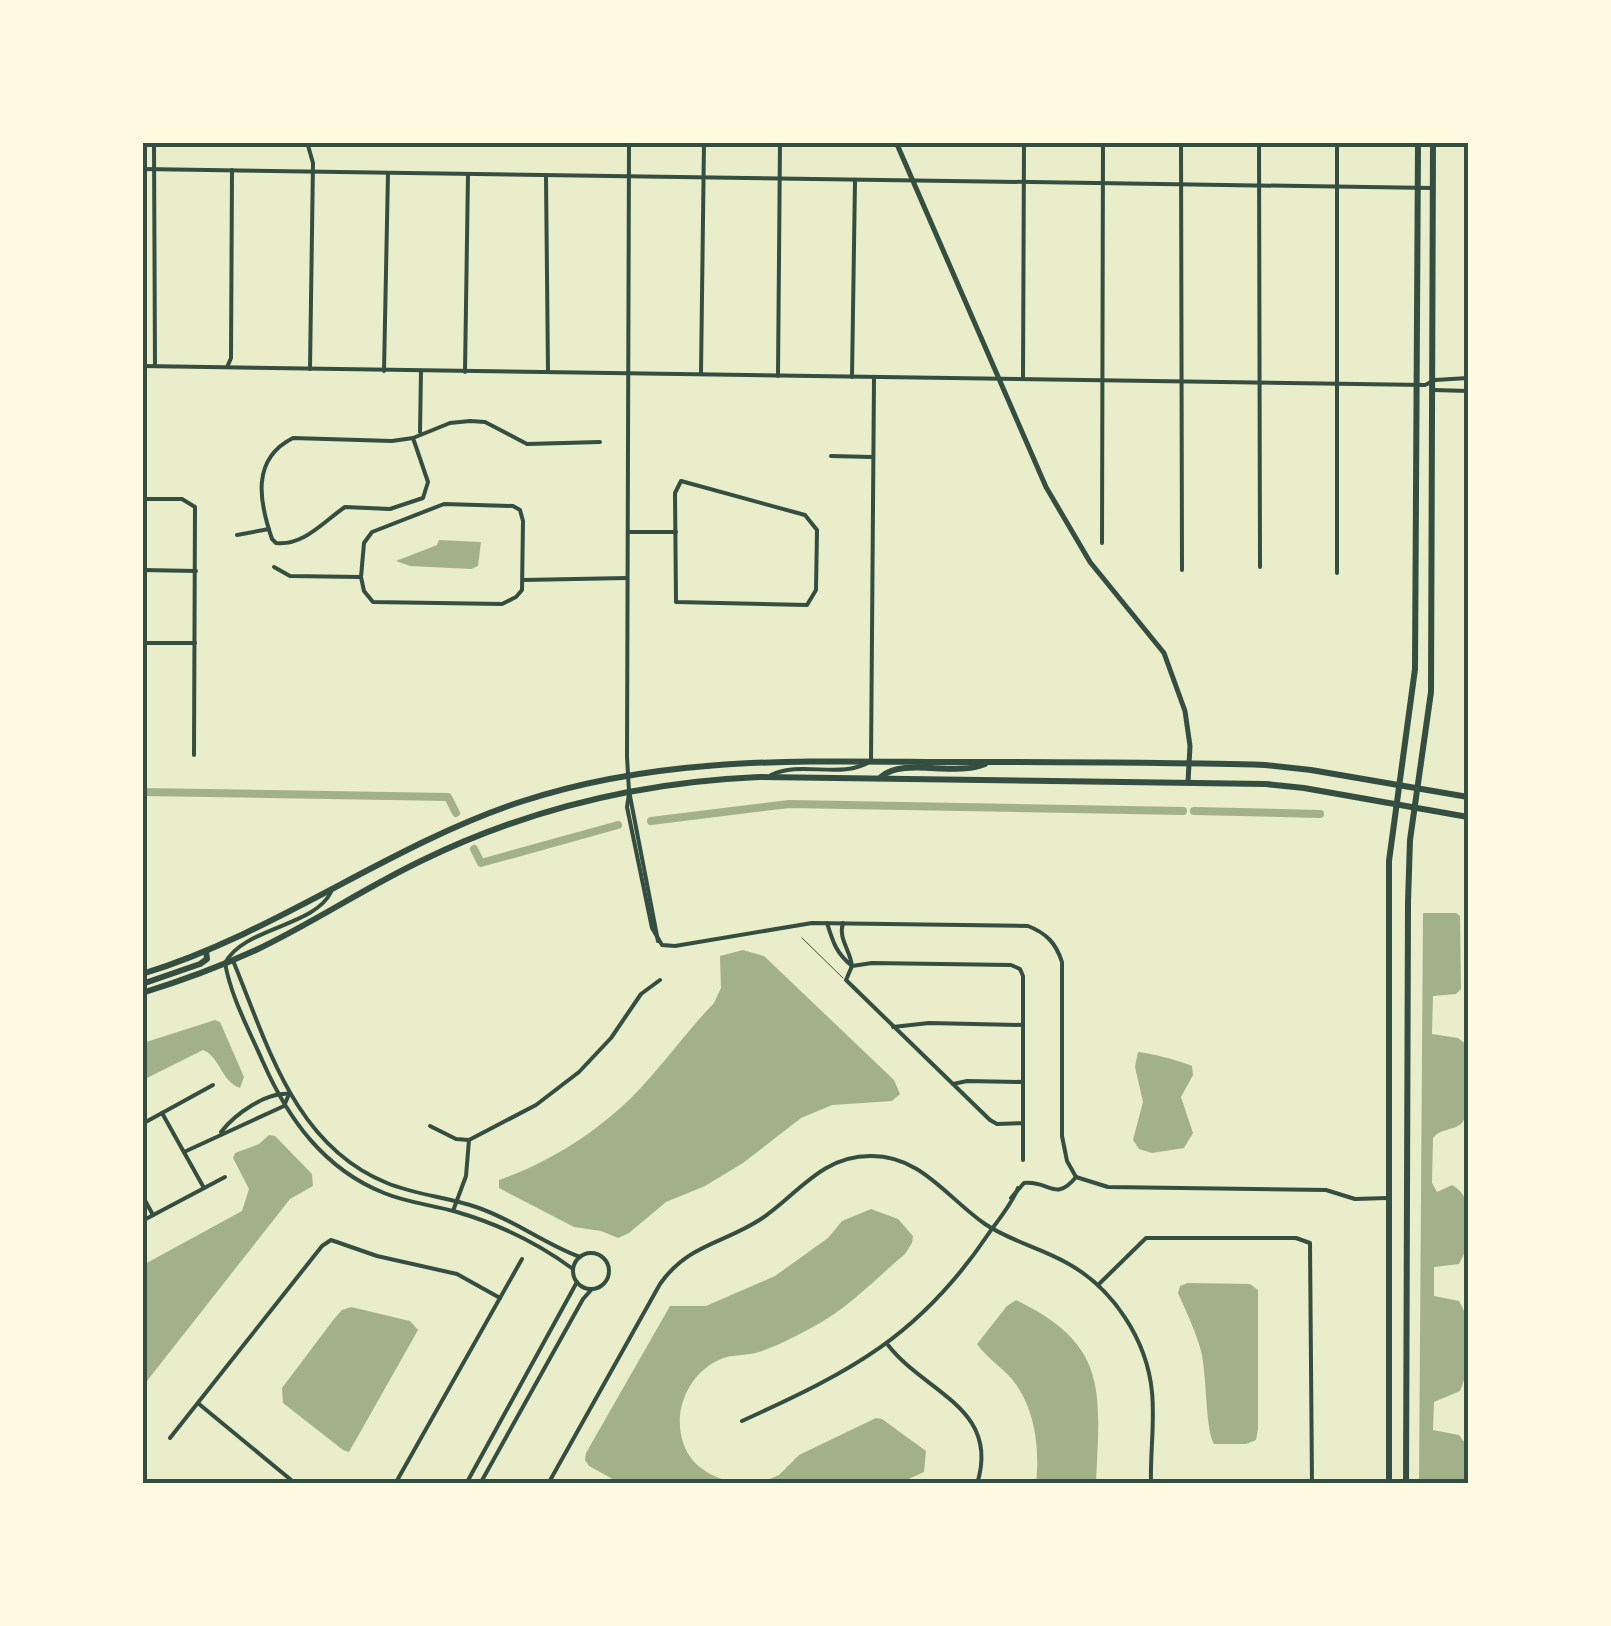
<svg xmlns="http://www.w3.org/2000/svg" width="1611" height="1626" font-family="'Sofia Sans Condensed',sans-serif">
<rect width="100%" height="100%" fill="#e9edc9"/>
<g fill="#a3b18a">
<path d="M 439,540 L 481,542 L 478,566 L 471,569 L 410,566 L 396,561 L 437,545 Z"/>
<path d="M 1423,913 L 1456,913 L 1460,916 L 1461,989 L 1456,994 L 1433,996 L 1432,1034 L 1458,1038 L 1467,1045 C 1467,1061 1472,1116 1461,1124 C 1452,1131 1441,1128 1433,1138 L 1432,1183 L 1437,1192 L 1452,1185 C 1478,1199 1472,1242 1459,1264 L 1434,1267 L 1434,1296 L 1459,1301 C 1474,1325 1471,1365 1460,1391 L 1434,1402 L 1433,1430 L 1459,1435 L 1468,1447 L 1468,1483 L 1419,1483 Z"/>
<path d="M 743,950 L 764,956 L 894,1080 L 900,1094 L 892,1101 L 832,1105 L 801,1118 L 743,1163 L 705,1186 L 666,1202 L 629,1233 L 618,1238 L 601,1231 L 574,1227 L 499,1188 L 499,1180 C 548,1163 594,1134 631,1098 C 661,1068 685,1033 714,1003 L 721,988 L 720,956 Z"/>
<path d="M 215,1020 L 220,1022 L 244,1077 L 240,1088 C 221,1081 220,1057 203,1050 L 143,1080 L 143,1043 Z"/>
<path d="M 1138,1052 C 1150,1053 1181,1061 1192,1066 L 1193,1075 L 1181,1097 L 1193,1133 L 1184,1148 L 1152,1153 L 1139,1149 L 1133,1140 L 1143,1102 L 1135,1067 Z"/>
<path d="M 269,1135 L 275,1136 L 312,1174 L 313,1186 L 290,1199 L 143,1386 L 143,1265 L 242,1211 L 249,1189 L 233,1158 L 235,1153 L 259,1144 Z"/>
<path d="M 871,1209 L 898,1219 L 913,1236 L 912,1243 L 905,1254 C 880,1275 855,1301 828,1318 C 807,1331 782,1344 759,1352 C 747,1356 732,1354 721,1359 C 692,1371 675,1404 681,1434 C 686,1463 707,1475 733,1483 L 620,1483 L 589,1466 L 585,1460 L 586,1453 L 670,1306 L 706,1306 L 775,1276 L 828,1238 L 842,1221 Z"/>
<path d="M 1188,1283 L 1250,1284 L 1258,1290 L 1258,1429 L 1256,1440 L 1246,1444 L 1214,1444 C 1205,1429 1207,1374 1201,1351 C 1196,1332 1186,1311 1178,1293 L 1180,1286 Z"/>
<path d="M 1016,1300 C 1109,1345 1100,1391 1096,1483 L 1036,1483 C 1040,1448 1035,1406 1011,1378 C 1000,1366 986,1357 977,1344 L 1007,1306 Z"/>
<path d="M 351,1307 L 410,1321 L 418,1330 L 349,1452 L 343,1450 L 283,1403 L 282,1388 L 334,1319 L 342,1310 Z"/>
<path d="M 876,1418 L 882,1419 L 926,1451 L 924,1472 L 900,1483 L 761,1483 L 779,1475 L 799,1455 Z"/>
</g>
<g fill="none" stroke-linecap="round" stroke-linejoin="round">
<g stroke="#a3b18a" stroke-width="8">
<path d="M 142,792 L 448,797 L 456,813"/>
<path d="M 1194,811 L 1320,814"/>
<path d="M 651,821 L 789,804 L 1183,811"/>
<path d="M 474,849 L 481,863 L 618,825"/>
</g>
<path stroke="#344e41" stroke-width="1" d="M 802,938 L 843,978"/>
<g stroke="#344e41" stroke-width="4">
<path d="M 154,142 L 155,366"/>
<path d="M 307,142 L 313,163 L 310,369"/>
<path d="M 629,142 L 627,757 L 629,791 L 658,941"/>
<path d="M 1181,142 L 1182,570"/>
<path d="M 1259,142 L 1260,567"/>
<path d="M 142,169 L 1432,188"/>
<path d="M 546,177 L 548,372"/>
<path d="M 228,365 L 231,358 L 232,170"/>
<path d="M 142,366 L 1425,385 L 1435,380 L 1468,378"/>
<path d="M 384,371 L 388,173"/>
<path d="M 465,372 L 468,174"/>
<path d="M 701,373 L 704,142"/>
<path d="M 778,376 L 780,142"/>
<path d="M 852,377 L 855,181"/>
<path d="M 1023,379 L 1024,142"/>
<path d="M 1434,390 L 1468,391"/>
<path d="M 420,432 L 421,371"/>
<path d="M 413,438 L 428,482 L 423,498 L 390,509 L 345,507 C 324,521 304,546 276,543 L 272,539 C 259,501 251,459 293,438 L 392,441 L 413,438 L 450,423 L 470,421 L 485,422 L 527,444 L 600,442"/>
<path d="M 831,456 L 872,457"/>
<path d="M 681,481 L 805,515 L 817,530 L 816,590 L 807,605 L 676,602 L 675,493 Z"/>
<path d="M 142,499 L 182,499 L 195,507 L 194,755"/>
<path d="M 444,504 L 513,506 L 520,510 L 523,521 L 522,590 L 516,597 L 502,604 L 373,602 L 364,591 L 361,577 L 364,543 L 372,532 Z"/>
<path d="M 628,532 L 676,532"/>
<path d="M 237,535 L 269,529"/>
<path d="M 1102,543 L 1103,142"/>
<path d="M 274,567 L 290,576 L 361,577"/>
<path d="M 142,570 L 196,571"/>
<path d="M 1337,573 L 1337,142"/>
<path d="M 523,580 L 627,578"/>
<path d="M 142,643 L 195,643"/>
<path d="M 771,775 C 802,760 841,780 871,761 L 874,378"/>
<path d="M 629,793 L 627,807 L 652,928 L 662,945 L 675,946 L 812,923 L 1028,926 C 1046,933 1056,943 1062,962 L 1062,1136 L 1067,1161 L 1076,1177"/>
<path d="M 331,892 C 314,927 244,927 225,963 C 231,997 249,1030 263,1062 C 288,1119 324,1169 384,1193 C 408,1203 433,1205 457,1212 C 498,1224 539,1244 573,1269"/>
<path d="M 827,923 C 833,942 836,953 852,966 C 850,949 838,939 843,923"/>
<path d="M 234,963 C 268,1046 295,1146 387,1183 C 416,1195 447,1197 476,1207 C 513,1219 544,1244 580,1257"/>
<path d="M 893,1027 L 929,1023 L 1023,1025"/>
<path d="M 953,1084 L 967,1081 L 1023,1082"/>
<path d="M 162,1113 L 204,1188"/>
<path d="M 1023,1123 L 997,1124 L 990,1120 L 846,980 L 852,966 L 872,963 L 1011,965 L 1020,969 L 1023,976 L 1023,1160"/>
<path d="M 142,1124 L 213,1085"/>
<path d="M 430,1126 L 456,1139 L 469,1140"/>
<path d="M 469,1140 L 536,1105 L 579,1072 L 611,1038 L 641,994 L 660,980"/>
<path d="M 184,1152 L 284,1106 L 289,1094 C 266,1092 235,1114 221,1132"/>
<path d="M 1076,1177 L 1108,1187 L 1326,1190 L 1355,1199 L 1387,1198"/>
<path d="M 142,1195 L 153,1215"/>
<path d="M 1011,1198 L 1024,1183 C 1049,1180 1055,1203 1076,1177"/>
<path d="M 453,1211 L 466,1176 L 469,1140"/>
<path d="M 142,1221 L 225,1177"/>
<circle cx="591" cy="1271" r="18"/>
<path d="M 1098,1285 L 1146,1238 L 1296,1238 L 1310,1243 L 1312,1484"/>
<path d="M 888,1345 C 925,1393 1001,1408 977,1484"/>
<path d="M 199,1404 L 296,1484"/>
<path d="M 742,1421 C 852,1371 920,1336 989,1233 C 999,1219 1012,1204 1018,1188"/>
<path d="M 170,1438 L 322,1246 L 331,1240 L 377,1256 L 457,1274 L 500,1298"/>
<path d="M 376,1484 L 391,1484"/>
<path d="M 395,1484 L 522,1259"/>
<path d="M 466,1484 L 577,1282"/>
<path d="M 480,1484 L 583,1299 L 592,1289"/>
<path d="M 548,1484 L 660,1284 C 688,1244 723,1244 761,1219 C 797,1195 821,1156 870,1156 C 921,1155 947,1198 985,1224 C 1010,1241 1041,1248 1067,1263 C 1113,1288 1147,1340 1152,1392 C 1155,1423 1150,1453 1151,1484"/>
</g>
<path stroke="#344e41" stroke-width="5" d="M 896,142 L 1046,487 L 1090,562 L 1164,653 L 1185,711 L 1190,746 L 1188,782"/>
<g stroke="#344e41" stroke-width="6">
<path d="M 881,777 C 903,757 955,777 985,764"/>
<path d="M 142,974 C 276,933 388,846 520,802 C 659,756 796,761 940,762 C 1048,762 1157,762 1265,765 L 1311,770 L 1468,797"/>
<path d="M 142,984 L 200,964 L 207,959 L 206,951"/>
<path d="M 142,993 C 181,981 219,967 256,950 C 313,923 366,887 423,860 C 528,809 643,782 759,777 L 1266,784 L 1304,788 L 1468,817"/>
<path d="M 1389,1484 L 1389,861 L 1415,669 L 1418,142"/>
<path d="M 1406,1484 L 1408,902 L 1410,840 L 1431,692 L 1433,142"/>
</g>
</g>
<rect width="1611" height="1626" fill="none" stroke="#fefae0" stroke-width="290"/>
<rect x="145" y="145" width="1321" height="1336" fill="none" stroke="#344e41" stroke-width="4"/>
</svg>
